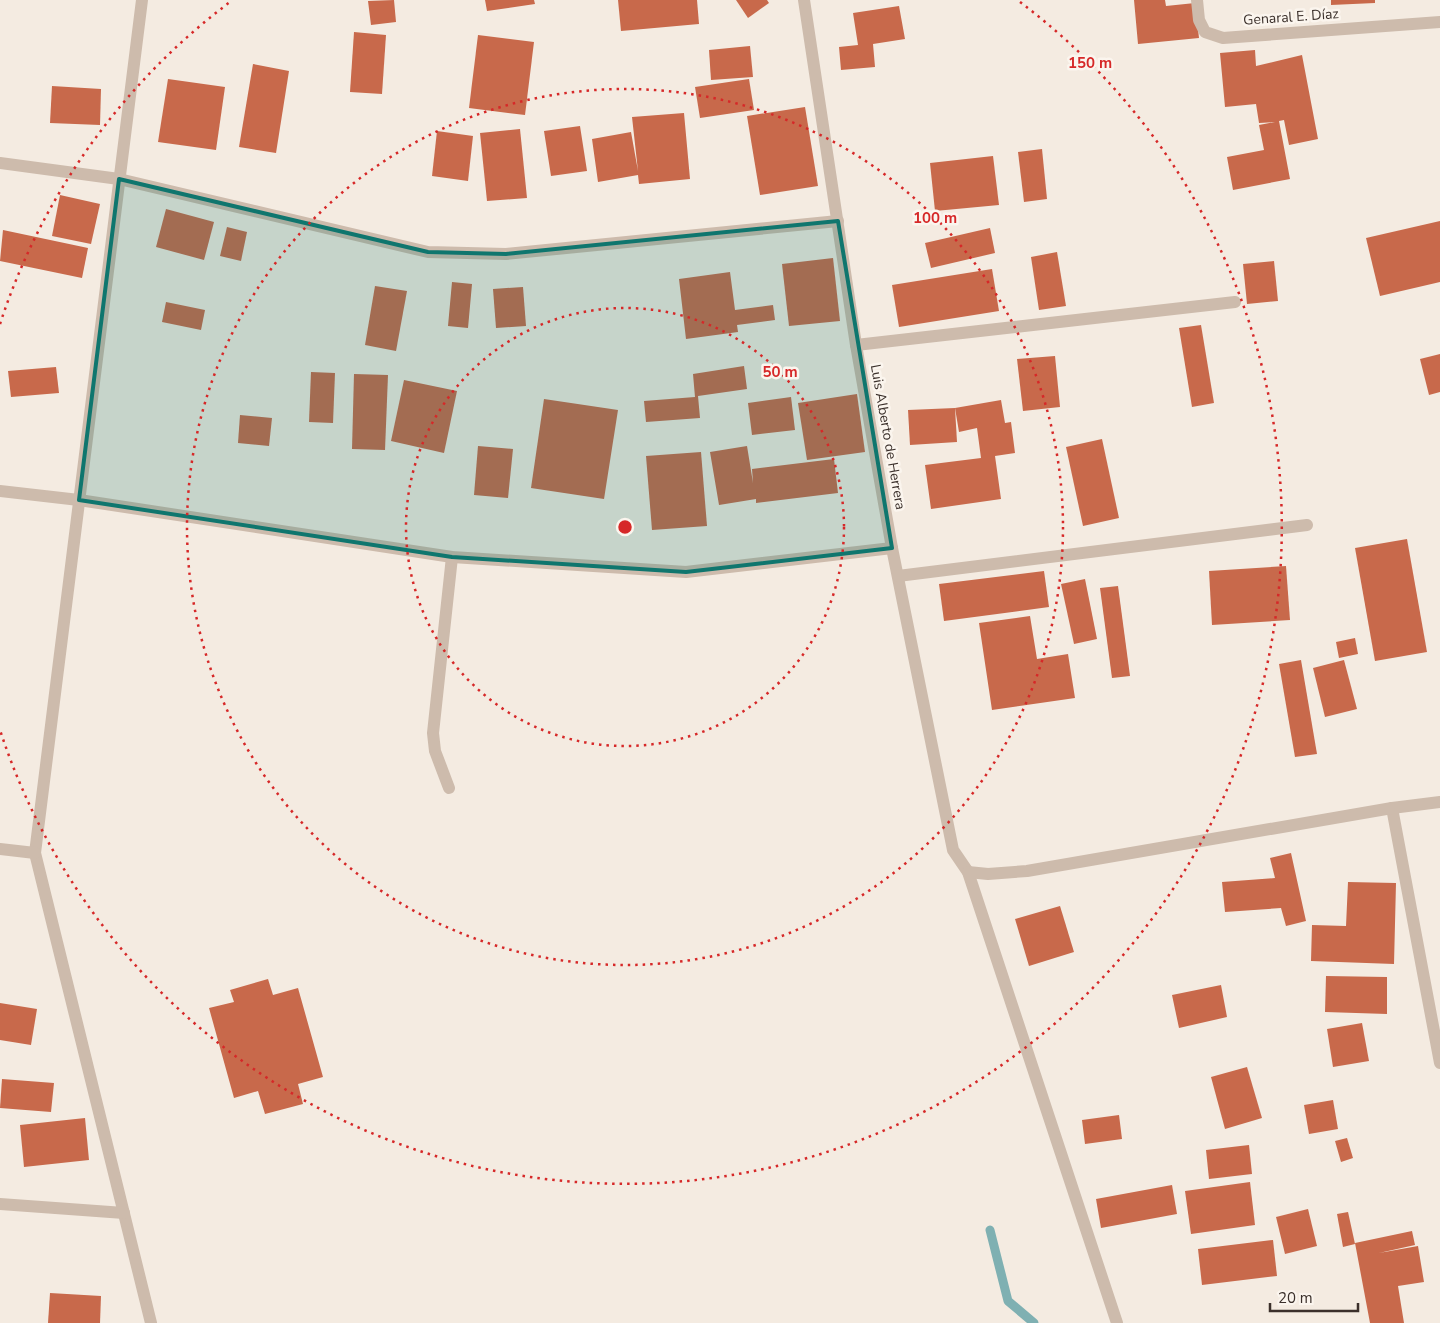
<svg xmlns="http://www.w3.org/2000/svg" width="1440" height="1323" font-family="'Nunito Sans',sans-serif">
<rect width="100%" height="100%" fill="#f4ebe1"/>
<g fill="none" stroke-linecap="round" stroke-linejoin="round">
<path stroke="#7fb0b2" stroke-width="9" d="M 990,1230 L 1008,1301 L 1034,1323"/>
</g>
<g fill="#c8694b">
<path d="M 394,0 L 396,22 L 371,25 L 368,1 Z"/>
<path d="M 485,0 L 534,0 L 535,4 L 487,11 Z"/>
<path d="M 618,0 L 697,0 L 699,24 L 621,31 Z"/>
<path d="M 736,0 L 767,0 L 769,3 L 748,18 Z"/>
<path d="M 1134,0 L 1165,0 L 1166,6 L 1195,3 L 1199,38 L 1138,44 Z"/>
<path d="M 1331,0 L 1375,0 L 1375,3 L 1331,5 Z"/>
<path d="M 899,6 L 905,39 L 873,44 L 875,67 L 841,70 L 839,47 L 858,45 L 853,13 Z"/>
<path d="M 354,32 L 386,35 L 382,94 L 350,92 Z"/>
<path d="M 478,35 L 534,42 L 525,115 L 469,108 Z"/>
<path d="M 750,46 L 753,77 L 711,80 L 709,50 Z"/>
<path d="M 1255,50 L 1256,66 L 1302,55 L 1318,139 L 1289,145 L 1284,120 L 1279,121 L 1290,179 L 1233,190 L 1227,157 L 1264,150 L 1259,125 L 1275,122 L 1259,123 L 1256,104 L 1225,107 L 1220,53 Z"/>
<path d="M 253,64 L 289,71 L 276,153 L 239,147 Z"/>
<path d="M 168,79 L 225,87 L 216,150 L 158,142 Z"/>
<path d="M 749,79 L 754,110 L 700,118 L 695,87 Z"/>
<path d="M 52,86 L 101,89 L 100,125 L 50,123 Z"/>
<path d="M 805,107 L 818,186 L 760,195 L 747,116 Z"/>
<path d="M 684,113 L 690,179 L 639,184 L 638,175 L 598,182 L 592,139 L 631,132 L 638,171 L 632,117 Z"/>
<path d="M 580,126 L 587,171 L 551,176 L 544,131 Z"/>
<path d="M 520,129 L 527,198 L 487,201 L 480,133 Z"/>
<path d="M 437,131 L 473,136 L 468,181 L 432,176 Z"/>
<path d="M 1042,149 L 1047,199 L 1024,202 L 1018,152 Z"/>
<path d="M 993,156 L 999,205 L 935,211 L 930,163 Z"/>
<path d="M 60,195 L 100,204 L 91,244 L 52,236 Z"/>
<path d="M 166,209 L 214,222 L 204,260 L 156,247 Z"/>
<path d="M 1440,221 L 1440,282 L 1380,296 L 1366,238 Z"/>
<path d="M 227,227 L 247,232 L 241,261 L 220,256 Z"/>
<path d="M 990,228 L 995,253 L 931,268 L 925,243 Z"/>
<path d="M 3,230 L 88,248 L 82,278 L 0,261 Z"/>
<path d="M 1057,252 L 1066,306 L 1039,310 L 1031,257 Z"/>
<path d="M 833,258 L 840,321 L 789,326 L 782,264 Z"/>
<path d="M 1274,261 L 1278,301 L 1247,304 L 1243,264 Z"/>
<path d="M 992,269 L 999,311 L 899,327 L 892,285 Z"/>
<path d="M 730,272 L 735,310 L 773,305 L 775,320 L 737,325 L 738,332 L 686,339 L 679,279 Z"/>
<path d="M 452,282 L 472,284 L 468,328 L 448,326 Z"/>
<path d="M 375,286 L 407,291 L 396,351 L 365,345 Z"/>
<path d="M 523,287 L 526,326 L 496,328 L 493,289 Z"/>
<path d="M 166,302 L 205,310 L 201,330 L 162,322 Z"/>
<path d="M 1201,325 L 1214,403 L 1192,407 L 1179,328 Z"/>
<path d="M 1440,354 L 1440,392 L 1429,395 L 1420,359 Z"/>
<path d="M 1055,356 L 1060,407 L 1023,411 L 1017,359 Z"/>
<path d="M 744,366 L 747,389 L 698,396 L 700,418 L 646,422 L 644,401 L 695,397 L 693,374 Z"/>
<path d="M 56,367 L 59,393 L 11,397 L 8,371 Z"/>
<path d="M 311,372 L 335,373 L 333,423 L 309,422 Z"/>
<path d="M 354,374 L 388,375 L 385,450 L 352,449 Z"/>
<path d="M 404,380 L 457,391 L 444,453 L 391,441 Z"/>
<path d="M 857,394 L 865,452 L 807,460 L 798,403 Z"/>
<path d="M 791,397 L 795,430 L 752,435 L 748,403 Z"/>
<path d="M 544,399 L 618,410 L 604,499 L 531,488 Z"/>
<path d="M 1001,400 L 1005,423 L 1011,422 L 1015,453 L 995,456 L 1001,499 L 931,509 L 925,465 L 981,458 L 977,428 L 959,432 L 955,408 Z"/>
<path d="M 955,408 L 957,442 L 910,445 L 908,410 Z"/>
<path d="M 240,415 L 272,418 L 269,446 L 238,443 Z"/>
<path d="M 1102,439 L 1119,518 L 1083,526 L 1066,447 Z"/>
<path d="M 478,446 L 513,449 L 508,498 L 474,495 Z"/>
<path d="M 747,446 L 753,483 L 752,469 L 834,459 L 838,493 L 756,503 L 756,499 L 719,505 L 710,452 Z"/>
<path d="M 701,452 L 707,526 L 652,530 L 646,456 Z"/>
<path d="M 1407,539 L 1427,652 L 1375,661 L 1355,548 Z"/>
<path d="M 1286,566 L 1290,620 L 1212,625 L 1209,571 Z"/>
<path d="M 1044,571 L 1049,607 L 944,621 L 939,584 Z"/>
<path d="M 1085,579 L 1097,639 L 1074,644 L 1061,584 Z"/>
<path d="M 1118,586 L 1130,676 L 1112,678 L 1100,588 Z"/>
<path d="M 1030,616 L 1037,659 L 1068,654 L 1075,698 L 992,710 L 979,623 Z"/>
<path d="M 1355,638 L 1358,654 L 1339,658 L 1336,642 Z"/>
<path d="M 1301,660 L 1317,754 L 1295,757 L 1279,664 Z"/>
<path d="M 1344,660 L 1357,709 L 1325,717 L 1313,668 Z"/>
<path d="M 1291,853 L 1306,921 L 1286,926 L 1281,908 L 1225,912 L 1222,882 L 1275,878 L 1270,858 Z"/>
<path d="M 1348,882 L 1396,883 L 1394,964 L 1311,961 L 1312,925 L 1346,926 Z"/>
<path d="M 1060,906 L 1074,952 L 1029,966 L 1015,919 Z"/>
<path d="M 1326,976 L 1387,977 L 1387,1014 L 1325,1012 Z"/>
<path d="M 268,979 L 273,995 L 298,988 L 323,1077 L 298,1084 L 303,1104 L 265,1114 L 258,1091 L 234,1098 L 209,1008 L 234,1002 L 230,990 Z"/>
<path d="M 1221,985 L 1227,1017 L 1179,1028 L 1172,995 Z"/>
<path d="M 0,1003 L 37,1009 L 31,1045 L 0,1040 Z"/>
<path d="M 1362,1023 L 1369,1061 L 1333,1067 L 1327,1029 Z"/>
<path d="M 1247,1067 L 1262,1118 L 1225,1129 L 1211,1077 Z"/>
<path d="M 2,1079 L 54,1083 L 51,1112 L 0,1108 Z"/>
<path d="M 1333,1100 L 1338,1129 L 1309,1134 L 1304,1105 Z"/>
<path d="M 1119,1115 L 1122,1139 L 1085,1144 L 1082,1120 Z"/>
<path d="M 85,1118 L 89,1160 L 24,1167 L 20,1125 Z"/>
<path d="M 1347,1138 L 1353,1158 L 1341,1162 L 1335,1141 Z"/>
<path d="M 1249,1145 L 1252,1174 L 1209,1179 L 1206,1150 Z"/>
<path d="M 1250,1182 L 1255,1225 L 1191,1234 L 1185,1191 Z"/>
<path d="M 1172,1185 L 1177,1214 L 1101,1228 L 1096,1199 Z"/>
<path d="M 1308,1209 L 1317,1246 L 1285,1254 L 1276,1217 Z"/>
<path d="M 1348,1212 L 1355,1244 L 1343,1247 L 1337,1214 Z"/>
<path d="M 1412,1231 L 1415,1245 L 1379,1253 L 1418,1246 L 1424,1282 L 1398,1286 L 1404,1323 L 1370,1323 L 1355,1243 Z"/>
<path d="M 1273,1240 L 1277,1276 L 1202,1285 L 1198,1249 Z"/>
<path d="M 50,1293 L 101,1296 L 100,1323 L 48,1323 Z"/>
</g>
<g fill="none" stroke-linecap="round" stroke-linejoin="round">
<g stroke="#cdbbac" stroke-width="12">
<path d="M 142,0 L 35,853 L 151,1323"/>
<path d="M 804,0 L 856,345 L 892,548 L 953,850 L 968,872 L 1117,1323"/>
<path d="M 1197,0 L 1199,20 L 1205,32 L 1223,38 L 1440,22"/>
<path d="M 0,163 L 119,179 L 428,252 L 506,254 L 838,221"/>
<path d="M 856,345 L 1235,302"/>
<path d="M 0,491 L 79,500 L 452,557 L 686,572 L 892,548"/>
<path d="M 898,576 L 1307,525"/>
<path d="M 449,788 L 435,751 L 433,733 L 452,557"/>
<path d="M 1392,808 L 1440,1063"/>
<path d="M 0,849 L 35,853"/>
<path d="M 968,872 L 988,874 L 1027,871 L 1392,808 L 1440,802"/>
<path d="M 0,1204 L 124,1213"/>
</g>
</g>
<path fill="#0f766e" fill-opacity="0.2" stroke="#0f766e" stroke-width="4" stroke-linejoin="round" d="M 119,179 L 428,252 L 506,254 L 838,221 L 892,548 L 686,572 L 452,557 L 79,500 Z"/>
<g fill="none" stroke="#d62828" stroke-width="2.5" stroke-dasharray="2.5 5">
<circle cx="625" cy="527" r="219"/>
<circle cx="625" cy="527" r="438"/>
<path d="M0 324A657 657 0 0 1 230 2M1020 2A657 657 0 1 1 0 730"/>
</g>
<g text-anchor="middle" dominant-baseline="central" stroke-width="5" stroke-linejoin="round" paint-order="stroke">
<g font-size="14" fill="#3b302b" stroke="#fbf5ee">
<text transform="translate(1291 17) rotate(-4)">Genaral E. Díaz</text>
<text transform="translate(888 437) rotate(80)">Luis Alberto de Herrera</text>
</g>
</g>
<circle cx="625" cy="527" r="8" fill="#d62828" stroke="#fbf5ee" stroke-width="2.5"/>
<g font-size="15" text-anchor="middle" font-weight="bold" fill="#d62828" stroke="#fbf5ee" stroke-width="5" stroke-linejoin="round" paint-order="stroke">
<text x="1090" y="68">150 m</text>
<text x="935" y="223">100 m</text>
<text x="780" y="377">50 m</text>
</g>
<path d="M1270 1303v8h88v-8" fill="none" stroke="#3b302b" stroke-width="2.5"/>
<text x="1278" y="1303" font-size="15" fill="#3b302b" stroke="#fbf5ee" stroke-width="4" paint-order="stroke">20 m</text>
</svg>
